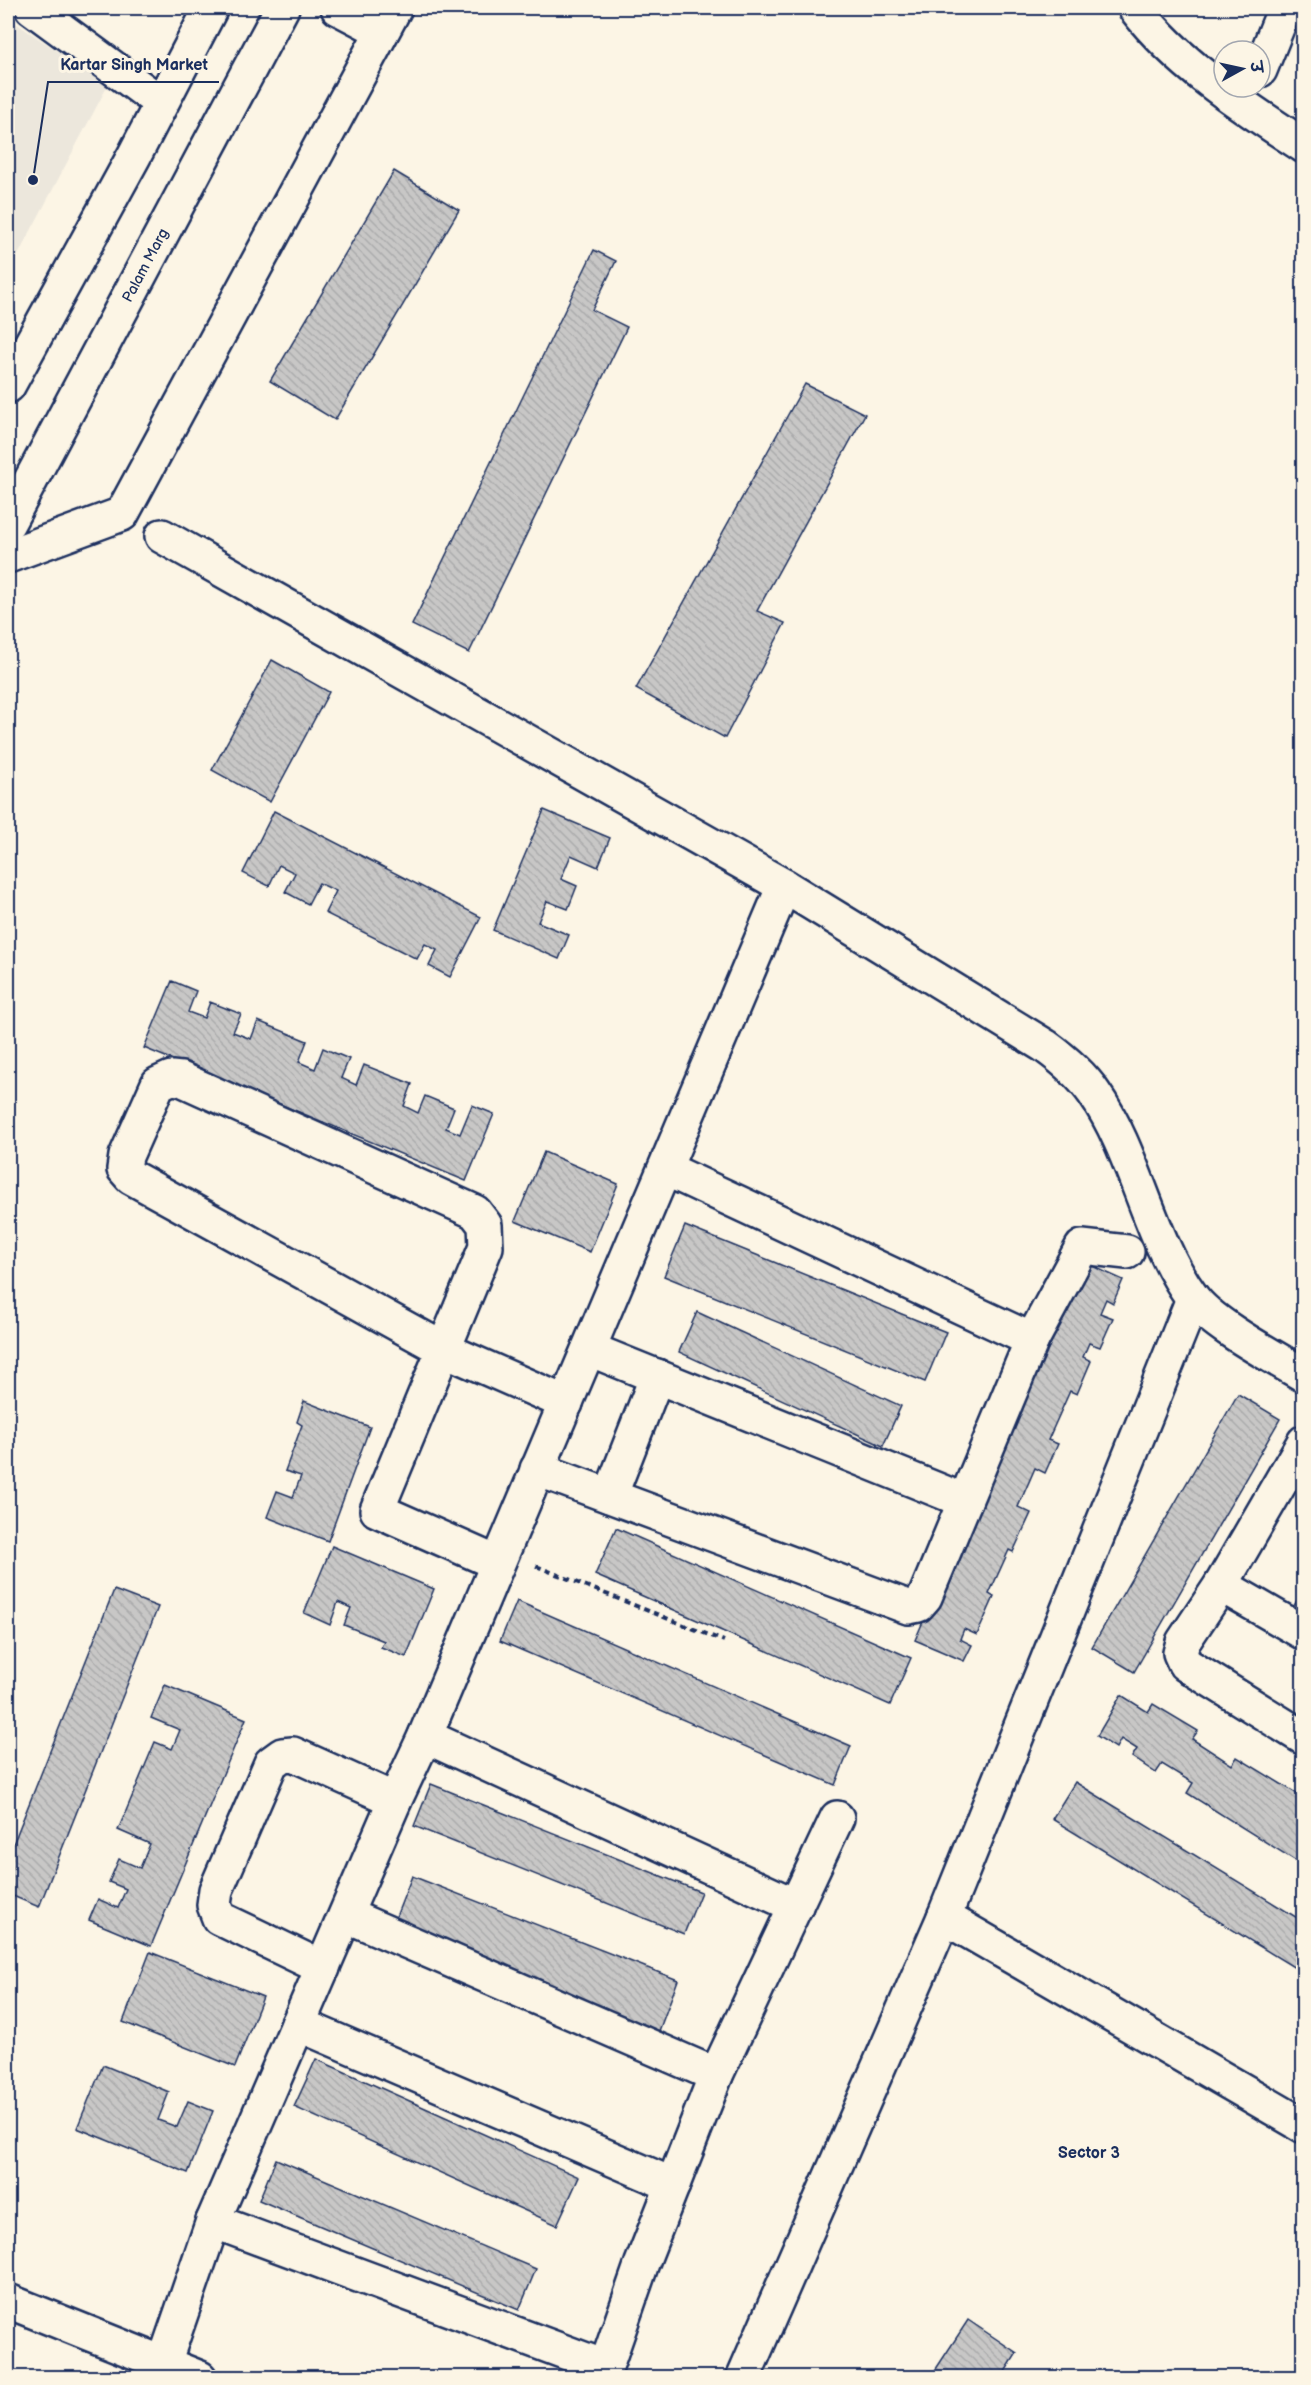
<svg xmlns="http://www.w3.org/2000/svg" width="1311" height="2385" font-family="'Balsamiq Sans','Playpen Sans Deva',sans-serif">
<defs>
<pattern id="building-back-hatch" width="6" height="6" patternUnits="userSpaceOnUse" patternTransform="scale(1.5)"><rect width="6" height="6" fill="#c8c7c6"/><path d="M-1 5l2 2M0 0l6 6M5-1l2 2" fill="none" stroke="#ababac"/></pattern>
</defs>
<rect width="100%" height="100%" fill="#fcf5e5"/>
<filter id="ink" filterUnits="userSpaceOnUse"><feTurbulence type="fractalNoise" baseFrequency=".0167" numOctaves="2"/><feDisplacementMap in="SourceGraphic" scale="12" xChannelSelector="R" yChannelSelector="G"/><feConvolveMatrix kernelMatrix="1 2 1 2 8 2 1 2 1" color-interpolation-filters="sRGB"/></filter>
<g filter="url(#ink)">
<path fill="#ece7dc" d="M 8,18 L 108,85 L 8,274 Z"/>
<g fill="url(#building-back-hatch)" stroke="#1b2f5e" stroke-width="1.5">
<path d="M 394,171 L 459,210 L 335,420 L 270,381 Z"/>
<path d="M 594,250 L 616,261 L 592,310 L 627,327 L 469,653 L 412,625 Z"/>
<path d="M 805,384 L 865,414 L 757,611 L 785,623 L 725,738 L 636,689 Z"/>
<path d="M 272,660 L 329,692 L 270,802 L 212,770 Z"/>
<path d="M 544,810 L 610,838 L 598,867 L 571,855 L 561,879 L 577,886 L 568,909 L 547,901 L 538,922 L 569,935 L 559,959 L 493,930 Z"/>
<path d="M 274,811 L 481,917 L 450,977 L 429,966 L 437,950 L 425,944 L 417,959 L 325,913 L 336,891 L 319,883 L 308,904 L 285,892 L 295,873 L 279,865 L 269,886 L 243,873 Z"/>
<path d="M 172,981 L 196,991 L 188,1012 L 204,1018 L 210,1002 L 241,1014 L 233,1032 L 251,1039 L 258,1021 L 307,1041 L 299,1062 L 315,1069 L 323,1048 L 349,1059 L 341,1078 L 356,1085 L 364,1065 L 412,1084 L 404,1106 L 418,1113 L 425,1096 L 454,1108 L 446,1128 L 460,1134 L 472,1105 L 494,1114 L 466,1181 L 144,1048 Z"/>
<path d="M 544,1152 L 618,1184 L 590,1252 L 515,1221 Z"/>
<path d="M 685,1226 L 946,1332 L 925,1382 L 664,1276 Z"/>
<path d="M 1081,1261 L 1123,1280 L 1113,1303 L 1106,1299 L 1100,1313 L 1113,1318 L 1100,1347 L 1089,1343 L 1083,1357 L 1091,1361 L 1077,1394 L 1070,1391 L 1048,1440 L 1058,1444 L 1045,1473 L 1035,1468 L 1018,1507 L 1031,1513 L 1013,1552 L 1009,1550 L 989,1594 L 994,1597 L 977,1635 L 964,1629 L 960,1639 L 972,1645 L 964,1661 L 915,1640 Z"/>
<path d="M 697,1312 L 901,1406 L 883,1446 L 679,1352 Z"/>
<path d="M 1238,1394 L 1280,1419 L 1134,1672 L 1092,1647 Z"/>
<path d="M 304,1401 L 370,1427 L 328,1541 L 267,1517 L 277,1491 L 293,1497 L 301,1476 L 285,1471 L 302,1425 L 297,1422 Z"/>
<path d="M 616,1528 L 911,1658 L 890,1705 L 595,1575 Z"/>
<path d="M 332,1546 L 434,1589 L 406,1657 L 381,1647 L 384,1641 L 344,1625 L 351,1608 L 338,1602 L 330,1625 L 304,1613 Z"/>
<path d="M 1304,1588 L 1304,1623 L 1289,1615 Z"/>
<path d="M 114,1590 L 158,1607 L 39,1907 L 8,1894 L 8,1857 Z"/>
<path d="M 517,1601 L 851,1746 L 835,1785 L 500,1641 Z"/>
<path d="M 165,1685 L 246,1719 L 151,1946 L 89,1920 L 98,1899 L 118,1908 L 126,1889 L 109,1882 L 119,1859 L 140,1868 L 150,1844 L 118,1830 L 155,1742 L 172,1749 L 180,1730 L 151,1718 Z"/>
<path d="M 1121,1695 L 1148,1712 L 1153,1704 L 1198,1731 L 1192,1739 L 1232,1765 L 1237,1757 L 1304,1798 L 1304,1866 L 1187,1793 L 1193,1783 L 1162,1764 L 1156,1773 L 1132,1757 L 1137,1749 L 1121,1739 L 1116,1748 L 1097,1736 Z"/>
<path d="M 1075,1782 L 1304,1922 L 1304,1966 L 1300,1971 L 1052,1819 Z"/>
<path d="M 431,1784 L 701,1892 L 684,1934 L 414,1826 Z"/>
<path d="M 412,1876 L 678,1980 L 659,2031 L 392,1927 Z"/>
<path d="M 150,1952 L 263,1997 L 235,2067 L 123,2022 Z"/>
<path d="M 316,2059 L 579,2177 L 557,2225 L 294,2107 Z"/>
<path d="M 103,2065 L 169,2092 L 158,2120 L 177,2127 L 188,2101 L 213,2111 L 188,2173 L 77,2128 Z"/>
<path d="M 276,2159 L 536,2269 L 519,2310 L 259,2200 Z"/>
<path d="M 968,2320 L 1017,2353 L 1001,2378 L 930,2378 Z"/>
</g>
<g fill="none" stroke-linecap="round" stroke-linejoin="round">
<defs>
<g id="minor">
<path d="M 32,8 L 161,103"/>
<path d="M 338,8 L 382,31"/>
<path d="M 1135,8 C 1180,66 1243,106 1304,146"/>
<path d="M 1260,70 L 1285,8"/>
<path d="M 162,536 L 784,886 L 1045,1046 C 1063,1059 1081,1074 1094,1093 C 1136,1153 1148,1237 1192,1297 C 1211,1324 1274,1357 1304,1375"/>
<path d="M 8,556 L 122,514 L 395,8"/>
<path d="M 666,1169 L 1032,1340"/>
<path d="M 589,1349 L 965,1501"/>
<path d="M 1304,1442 L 1221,1585 L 1183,1642 L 1180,1653 L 1185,1664 L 1304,1738"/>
<path d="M 537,1469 L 908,1607 L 918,1605 L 925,1597 L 1032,1340 L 1082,1247 L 1127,1252"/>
<path d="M 610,1496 L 657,1376"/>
<path d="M 497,1563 L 377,1510 L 486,1247 L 485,1225 L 475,1212 L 181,1079 L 171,1078 L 158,1084 L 126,1156 L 124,1169 L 131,1177 L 443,1349 L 566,1403"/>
<path d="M 1221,1585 L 1304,1633"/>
<path d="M 425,1736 L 796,1906"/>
<path d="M 346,1915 L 716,2075"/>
<path d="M 944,1917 L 1304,2126"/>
<path d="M 323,1968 L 219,1918 L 214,1905 L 216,1890 L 271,1763 L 282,1755 L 293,1754 L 395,1800"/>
<path d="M 298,2024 L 673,2185"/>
<path d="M 213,2221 L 605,2367"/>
<path d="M 8,2301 L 200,2378"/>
<path d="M 164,2363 L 213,2221 L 395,1800 L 425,1736 L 784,886"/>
<path d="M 602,2378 L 642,2263 L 716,2075 L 837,1818"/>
<path d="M 743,2378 L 944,1917 L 1193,1299"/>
</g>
<g id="major">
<path d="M 8,386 L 134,156 L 211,8"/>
<path id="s1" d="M 8,523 L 282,8"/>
</g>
</defs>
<use href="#minor" stroke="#1b2f5e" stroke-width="38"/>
<use href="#major" stroke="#1b2f5e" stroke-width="38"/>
<path stroke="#1b2f5e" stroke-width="4" stroke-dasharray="6 4.5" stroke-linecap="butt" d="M 536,1566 L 724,1641"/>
<use href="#minor" stroke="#fcf5e5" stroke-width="33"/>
<use href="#major" stroke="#fcf5e5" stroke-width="33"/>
</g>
</g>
<g text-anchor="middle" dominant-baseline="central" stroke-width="6" stroke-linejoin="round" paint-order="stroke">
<g font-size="15" fill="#1b2f5e" stroke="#fcf5e5">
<text stroke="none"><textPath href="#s1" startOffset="292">Palam Marg</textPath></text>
</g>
<g font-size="16" font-weight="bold" fill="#1b2f5e" stroke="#fcf5e5">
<text x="1089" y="2153">Sector 3</text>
</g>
</g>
<path fill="none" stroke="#1b2f5e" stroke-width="2" d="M33 180L48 82H219"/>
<circle fill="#1b2f5e" stroke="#fcf5e5" stroke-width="2" cx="33" cy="180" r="6"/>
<g font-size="16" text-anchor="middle" font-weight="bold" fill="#1b2f5e" stroke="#fcf5e5" stroke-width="6" stroke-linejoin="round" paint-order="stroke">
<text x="134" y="70">Kartar Singh Market</text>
</g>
<rect width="1311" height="2385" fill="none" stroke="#fcf5e5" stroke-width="30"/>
<rect x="15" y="15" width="1281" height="2355" fill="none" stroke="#1b2f5e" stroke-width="2" filter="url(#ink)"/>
<g transform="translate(1242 69) rotate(82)"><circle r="28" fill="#fcf5e5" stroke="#a2a6af" stroke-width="1.5"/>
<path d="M0-4.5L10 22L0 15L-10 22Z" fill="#1b2f5e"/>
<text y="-9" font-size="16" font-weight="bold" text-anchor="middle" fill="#1b2f5e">उ</text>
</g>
</svg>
